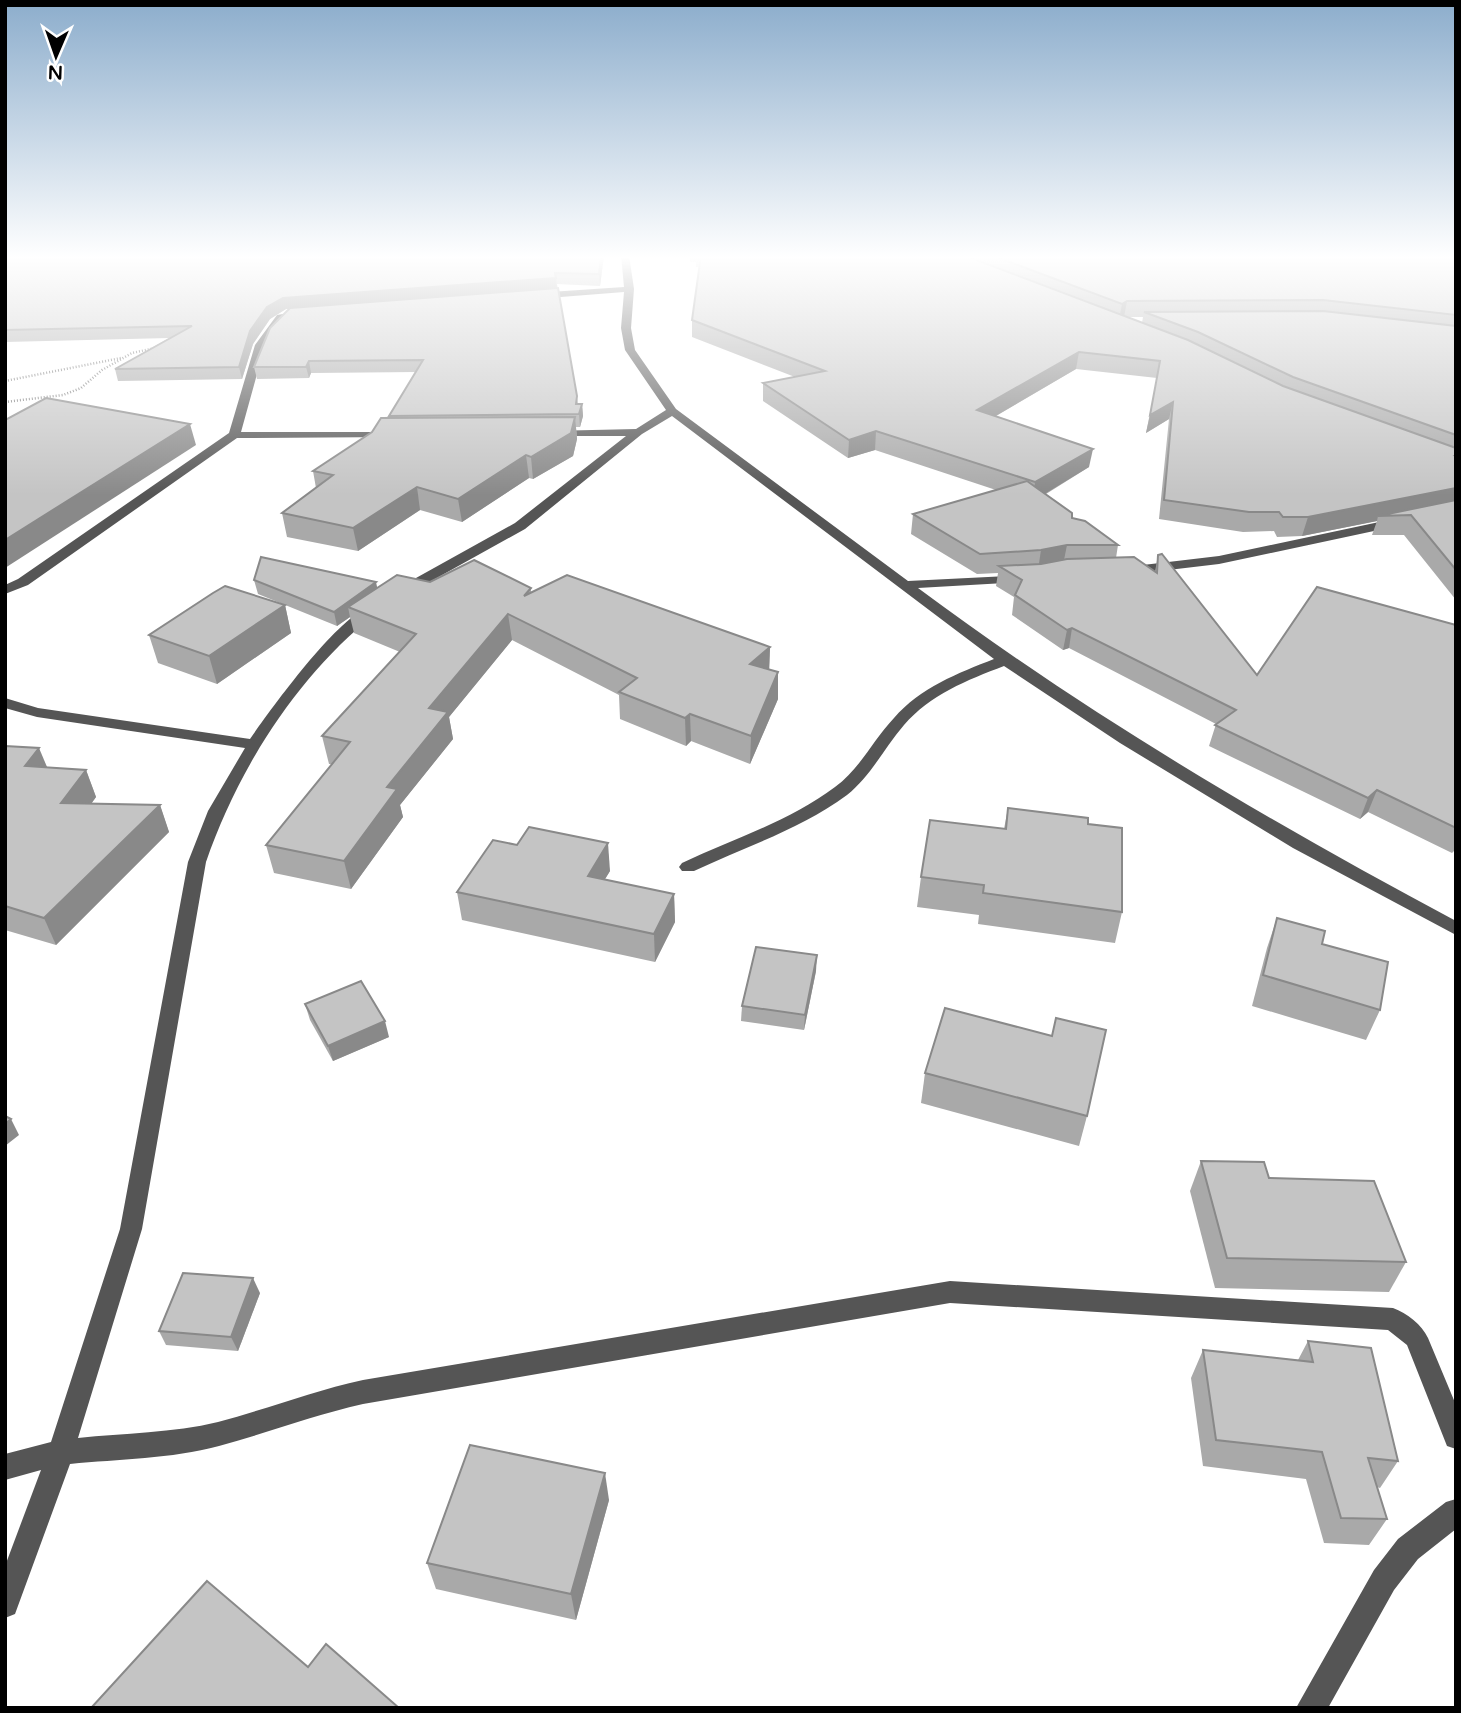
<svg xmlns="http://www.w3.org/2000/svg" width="1461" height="1713" font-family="'Varela Round',sans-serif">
<rect width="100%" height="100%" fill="#fff"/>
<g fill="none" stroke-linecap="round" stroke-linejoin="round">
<g stroke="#777" stroke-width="2.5" stroke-dasharray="1 2" stroke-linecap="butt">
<path d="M 5,381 L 121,358"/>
<path d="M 5,402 L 63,395 L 81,388 L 102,370 L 132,353 L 155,348"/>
</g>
<g fill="#555" fill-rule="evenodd">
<path d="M 621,255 L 629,255 L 634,289 L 631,328 L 635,350 L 676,409 L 908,581 L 1026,575 L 1028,578 L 1021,582 L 918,588 C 1090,716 1267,820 1456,921 L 1456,935 L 1293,848 L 1120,743 L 1004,666 C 967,680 930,695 904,725 C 884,748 871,776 847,795 C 801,829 745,847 694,871 L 682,871 L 679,867 L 682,863 C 733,839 790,821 835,787 C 860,769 873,740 894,718 C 920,688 958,673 994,659 L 672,416 L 642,434 L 525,529 L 408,594 L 398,594 L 398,588 L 515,523 L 626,436 L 553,436 L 549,435 L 549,431 L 636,429 L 666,410 L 625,350 L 621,328 L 624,292 L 535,299 L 530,296 L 535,293 L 624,287 Z"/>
<path d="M 301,311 L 304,312 L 304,316 L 283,319 L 265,345 L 241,432 L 392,432 L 398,435 L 396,437 L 237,438 L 28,585 L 5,594 L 5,585 L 18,579 L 229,433 L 255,345 L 277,315 Z"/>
<path d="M 1398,518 L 1404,522 L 1402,525 L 1219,564 L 1126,575 L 1119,571 L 1126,567 L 1219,556 Z"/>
<path d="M 370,607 L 377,611 L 375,614 C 297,676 238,769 206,862 L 142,1229 L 78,1438 C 124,1433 173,1433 218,1422 C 267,1409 313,1391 363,1380 L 950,1281 L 1393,1308 C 1407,1313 1422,1325 1428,1338 L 1456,1405 L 1456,1449 L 1447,1446 L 1407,1345 L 1388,1330 L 950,1303 L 363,1404 C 314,1415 267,1433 219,1446 C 171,1459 119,1459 70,1464 L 15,1614 L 5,1618 L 5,1566 L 41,1470 L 5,1480 L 5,1454 L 51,1442 L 120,1229 L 188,862 L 208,811 L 245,748 L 37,717 L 5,708 L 5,698 L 38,708 L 250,739 C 271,709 338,616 370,607 Z"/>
<path d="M 1456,1499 L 1456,1529 L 1418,1559 L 1394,1590 L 1328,1708 L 1296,1708 L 1374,1570 L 1398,1539 L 1446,1502 Z"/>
</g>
</g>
<g fill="#a9a9a9" fill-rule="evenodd">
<path d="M 5,255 L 604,255 L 600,286 L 557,284 L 578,404 L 582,404 L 583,416 L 580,427 L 576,427 L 577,439 L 573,456 L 533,479 L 529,478 L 462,522 L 420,510 L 358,551 L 287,537 L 282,513 L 316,488 L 313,471 L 372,432 L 389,418 L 389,416 L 416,372 L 311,373 L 309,378 L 257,379 L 254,367 L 289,309 L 286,309 L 270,319 L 253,344 L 242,379 L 118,381 L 115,369 L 169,338 L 5,342 Z"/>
<path d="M 690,255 L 1456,255 L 1456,600 L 1404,535 L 1372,535 L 1377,521 L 1302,536 L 1277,537 L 1274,531 L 1243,532 L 1159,519 L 1169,419 L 1146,433 L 1157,378 L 1076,369 L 996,416 L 1089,467 L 1046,494 L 1072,518 L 1118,545 L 1116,558 L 1155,572 L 1158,555 L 1257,675 L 1456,625 L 1456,849 L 1452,853 L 1368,812 L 1360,819 L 1209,746 L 1216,724 L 1069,648 L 1063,650 L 1012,615 L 1014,597 L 996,586 L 998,573 L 977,574 L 911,534 L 913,514 L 996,490 L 875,450 L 848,458 L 763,401 L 763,383 L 795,377 L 692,337 L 692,320 L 700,267 L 696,267 L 696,262 L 690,262 ZM 1127,317 L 1143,317 L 1142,323 Z"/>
<path d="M 254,580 L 377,588 L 430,582 L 531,588 L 531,592 L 770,647 L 769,670 L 778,672 L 778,699 L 750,764 L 691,741 L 686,746 L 620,719 L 619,695 L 512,640 L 449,717 L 453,739 L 400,805 L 403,817 L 351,889 L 274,873 L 266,845 L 332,764 L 329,764 L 322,736 L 400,652 L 354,633 L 350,617 L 337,626 L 258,594 Z"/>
<path d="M 285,605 L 291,633 L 217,684 L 158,663 L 149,635 Z"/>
<path d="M 5,746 L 47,767 L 86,770 L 96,797 L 91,804 L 160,805 L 169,832 L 56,945 L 5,930 Z"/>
<path d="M 1008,808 L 1122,912 L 1115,943 L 978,924 L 979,915 L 917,907 L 921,877 L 1004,829 Z"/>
<path d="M 610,871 L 604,880 L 674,894 L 675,922 L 655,962 L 462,920 L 457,892 Z"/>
<path d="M 1277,918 L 1322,944 L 1380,1010 L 1366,1040 L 1252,1006 L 1267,948 Z"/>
<path d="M 816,971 L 804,1030 L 741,1021 L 742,1006 Z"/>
<path d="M 305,1004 L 389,1037 L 333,1061 L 310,1020 Z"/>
<path d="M 925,1073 L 1087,1116 L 1079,1146 L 921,1103 Z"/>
<path d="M 1201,1161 L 1269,1178 L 1406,1262 L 1389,1292 L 1215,1288 L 1190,1191 Z"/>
<path d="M 260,1293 L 238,1351 L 166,1345 L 159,1331 Z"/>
<path d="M 1308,1341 L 1398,1461 L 1380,1488 L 1377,1487 L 1387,1519 L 1369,1545 L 1324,1543 L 1306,1479 L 1203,1466 L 1191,1378 L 1203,1350 L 1298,1360 Z"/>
<path d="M 609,1500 L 576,1620 L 436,1589 L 427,1563 Z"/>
</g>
<g fill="#898989">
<path d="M 601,255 L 604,255 L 600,286 L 599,274 Z"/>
<path d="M 556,278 L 557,289 L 286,309 L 270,319 L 253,344 L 242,379 L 239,367 L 250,331 L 267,307 L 283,298 Z"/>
<path d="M 1127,301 L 1124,317 L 1119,320 L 1122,304 Z"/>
<path d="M 1079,352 L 1076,369 L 975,428 L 977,410 Z"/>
<path d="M 309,361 L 311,373 L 309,378 L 306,367 Z"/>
<path d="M 1173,402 L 1169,419 L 1146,433 L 1150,415 Z"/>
<path d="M 582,404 L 583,416 L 580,427 L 579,414 Z"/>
<path d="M 575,417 L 577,439 L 573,456 L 533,479 L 531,457 Z"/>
<path d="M 190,424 L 196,445 L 5,568 L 5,540 Z"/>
<path d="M 876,431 L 875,450 L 848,458 L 849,440 Z"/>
<path d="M 1093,449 L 1089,467 L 1033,501 L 1035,482 Z"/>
<path d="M 526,455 L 529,478 L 462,522 L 458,499 Z"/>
<path d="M 417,487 L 420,510 L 358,551 L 353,528 Z"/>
<path d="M 1456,488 L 1456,505 L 1378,516 L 1377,521 L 1302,536 L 1308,517 Z"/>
<path d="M 1067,545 L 1063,565 L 1038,570 L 1041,550 Z"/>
<path d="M 376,582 L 379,596 L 348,607 L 350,617 L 337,626 L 334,612 Z"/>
<path d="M 285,605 L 291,633 L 217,684 L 209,656 Z"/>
<path d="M 508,614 L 512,640 L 449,717 L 453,739 L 400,805 L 403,817 L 351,889 L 344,861 L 387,787 L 429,708 Z"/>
<path d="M 1072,628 L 1069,648 L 1063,650 L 1067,630 Z"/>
<path d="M 770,647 L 769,674 L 750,664 Z"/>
<path d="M 778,672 L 778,699 L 750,764 L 751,736 Z"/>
<path d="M 690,714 L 691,741 L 686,746 L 685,718 Z"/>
<path d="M 39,748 L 50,774 L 25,766 Z"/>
<path d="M 86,770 L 96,797 L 72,830 L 61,803 Z"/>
<path d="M 1377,790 L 1368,812 L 1360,819 L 1368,798 Z"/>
<path d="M 160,805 L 169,832 L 56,945 L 44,918 Z"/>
<path d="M 608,843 L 610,871 L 590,904 L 588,876 Z"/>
<path d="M 674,894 L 675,922 L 655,962 L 654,934 Z"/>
<path d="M 817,955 L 816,971 L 804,1030 L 805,1015 Z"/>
<path d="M 385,1021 L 389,1037 L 333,1061 L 328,1046 Z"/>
<path d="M 11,1119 L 19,1135 L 5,1146 L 5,1124 Z"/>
<path d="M 253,1278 L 260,1293 L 238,1351 L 231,1337 Z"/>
<path d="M 605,1473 L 609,1500 L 576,1620 L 571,1594 Z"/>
</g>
<g fill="#c4c4c4" stroke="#898989" stroke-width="2">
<path d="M 5,255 L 601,255 L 599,274 L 555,273 L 556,278 L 283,298 L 267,307 L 250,331 L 239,367 L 115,369 L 192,326 L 5,330 Z"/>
<path d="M 701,255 L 963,255 L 1188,340 L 1283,386 L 1456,448 L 1456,456 L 1455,456 L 1456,457 L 1456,488 L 1308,517 L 1283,517 L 1279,512 L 1249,512 L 1164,500 L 1173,402 L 1150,415 L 1160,361 L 1079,352 L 977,410 L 1093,449 L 1035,482 L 876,431 L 849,440 L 763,383 L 825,371 L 692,320 Z"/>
<path d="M 991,255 L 1456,255 L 1456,315 L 1323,300 L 1127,301 L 1122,304 Z"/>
<path d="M 558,288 L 577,396 L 576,404 L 582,404 L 579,414 L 389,416 L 423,360 L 309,361 L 306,367 L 254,367 L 270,328 L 290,308 Z"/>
<path d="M 1323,311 L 1456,326 L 1456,435 L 1293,377 L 1198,332 L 1144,312 Z"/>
<path d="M 46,398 L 190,424 L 5,540 L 5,420 Z"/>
<path d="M 575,417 L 571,433 L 531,457 L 526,455 L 458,499 L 417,487 L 353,528 L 282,513 L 333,475 L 313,471 L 372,432 L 381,418 Z"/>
<path d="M 1027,481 L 1072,513 L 1072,518 L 1085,521 L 1118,545 L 1067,545 L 1041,550 L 980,554 L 913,514 Z"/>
<path d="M 1456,500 L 1456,570 L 1411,515 L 1378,516 Z"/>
<path d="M 1162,554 L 1257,675 L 1317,587 L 1456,625 L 1456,828 L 1377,790 L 1368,798 L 1215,725 L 1236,710 L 1072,628 L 1067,630 L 1015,595 L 1022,580 L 999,566 L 1041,564 L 1067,559 L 1134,557 L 1157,573 L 1158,555 Z"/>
<path d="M 261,557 L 376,582 L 334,612 L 254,580 Z"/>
<path d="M 474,560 L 531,588 L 524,596 L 567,575 L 770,647 L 750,664 L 778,672 L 751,736 L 690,714 L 685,718 L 619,692 L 637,678 L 508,614 L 429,708 L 448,712 L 387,787 L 397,789 L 344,861 L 266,845 L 350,742 L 322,736 L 416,634 L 348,607 L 397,575 L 430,582 Z"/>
<path d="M 225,586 L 285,605 L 209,656 L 149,635 L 213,593 Z"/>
<path d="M 5,746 L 39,748 L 25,766 L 86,770 L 61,803 L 160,805 L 44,918 L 5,906 Z"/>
<path d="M 1008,808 L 1088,818 L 1088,824 L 1122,828 L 1122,912 L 983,893 L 984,885 L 921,877 L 930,820 L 1006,829 Z"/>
<path d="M 529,827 L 608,843 L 588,876 L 674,894 L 654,934 L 457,892 L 493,840 L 517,845 Z"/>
<path d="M 1277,918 L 1325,931 L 1322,944 L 1388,962 L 1380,1010 L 1263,975 Z"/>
<path d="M 756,947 L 817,955 L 805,1015 L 742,1006 Z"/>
<path d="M 361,981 L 385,1021 L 328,1046 L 305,1004 Z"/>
<path d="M 945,1008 L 1052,1036 L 1056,1018 L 1106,1030 L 1087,1116 L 925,1073 Z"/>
<path d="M 5,1116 L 11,1119 L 5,1124 Z"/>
<path d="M 1201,1161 L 1264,1162 L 1269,1178 L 1374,1181 L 1406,1262 L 1227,1258 Z"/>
<path d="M 183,1273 L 253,1278 L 231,1337 L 159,1331 Z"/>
<path d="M 1308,1341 L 1371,1348 L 1398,1461 L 1368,1458 L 1387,1519 L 1341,1518 L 1322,1452 L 1216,1440 L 1203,1350 L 1313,1362 Z"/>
<path d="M 470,1445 L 605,1473 L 571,1594 L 427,1563 Z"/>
<path d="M 207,1581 L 308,1667 L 326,1644 L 399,1708 L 91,1708 Z"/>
</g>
<linearGradient id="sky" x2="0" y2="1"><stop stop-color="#8cadcc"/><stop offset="0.52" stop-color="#fff"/><stop offset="1" stop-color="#fff" stop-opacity="0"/></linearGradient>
<rect width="1461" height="495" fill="url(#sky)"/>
<rect width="1461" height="1713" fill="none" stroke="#000000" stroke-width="14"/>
<g transform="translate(56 56) rotate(182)" stroke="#ffffff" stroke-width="5" paint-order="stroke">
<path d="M0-5L12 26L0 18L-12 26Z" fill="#000000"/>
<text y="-10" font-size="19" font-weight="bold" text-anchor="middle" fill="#000000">N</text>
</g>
</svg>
